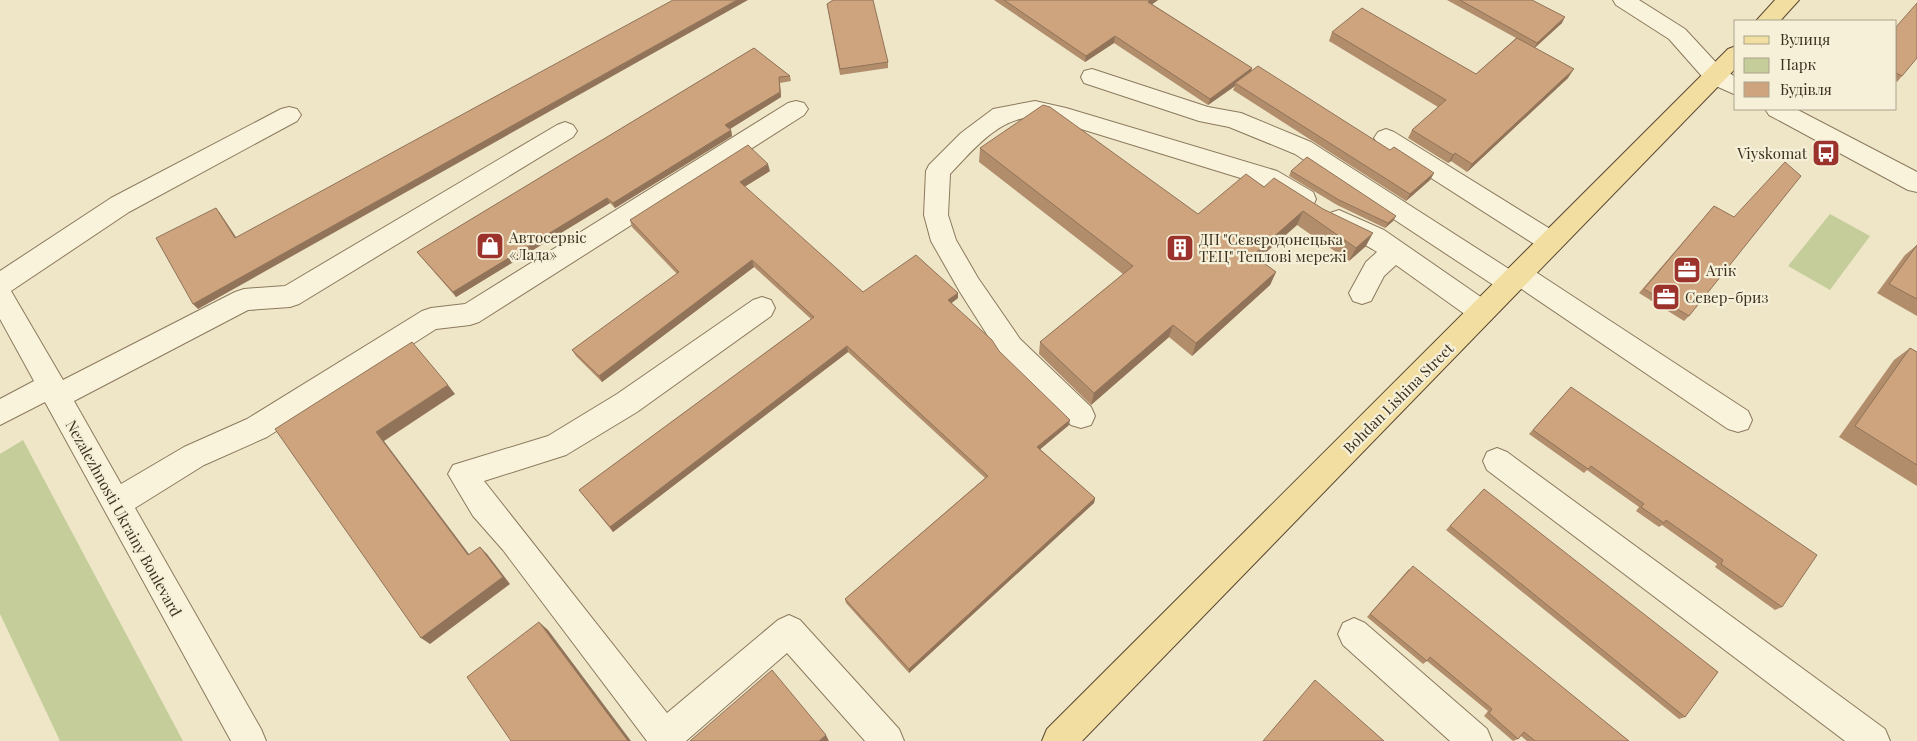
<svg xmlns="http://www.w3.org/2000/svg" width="1917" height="741" font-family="'Playfair Display',serif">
<rect width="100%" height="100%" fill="#efe6c8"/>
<g fill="#c5ce9b">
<path d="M 1830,214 L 1870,236 L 1830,290 L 1788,266 Z"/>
<path d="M 23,440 L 183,741 L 60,741 L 0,614 L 0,454 Z"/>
</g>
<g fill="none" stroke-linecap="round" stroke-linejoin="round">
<defs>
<g id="minor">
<path d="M 1613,0 L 1639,0 L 1685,29 L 1723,70 L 1736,77 L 1736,95 L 1707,82 L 1669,39 L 1616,5 Z"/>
<path d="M 1092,69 L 1208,107 L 1241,113 L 1311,142 L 1509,269 L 1519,264 L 1528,267 L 1748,411 L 1752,420 L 1748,429 L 1738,432 L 1728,429 L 1520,288 L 1510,293 L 1501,290 L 1295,154 L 1229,127 L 1199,121 L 1084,83 L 1081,77 L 1084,71 Z"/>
<path d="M 796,101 L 804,103 L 808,109 L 804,115 L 479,322 L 470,325 L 436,329 L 267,437 L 204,465 L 135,508 L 261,729 L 266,741 L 231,741 L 45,402 L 0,425 L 0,399 L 34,381 L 0,319 L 0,271 L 111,198 L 281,109 L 289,107 L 297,109 L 301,115 L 297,121 L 129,212 L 11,291 L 63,380 L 235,292 L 244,289 L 285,286 L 557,125 L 565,122 L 573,125 L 577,131 L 573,137 L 299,304 L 290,307 L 248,310 L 74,401 L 121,484 L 184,447 L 247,419 L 422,311 L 431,308 L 465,304 L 788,103 Z"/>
<path d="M 1035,101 L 1066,108 L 1277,171 L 1313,192 L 1316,199 L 1313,206 L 1304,208 L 1295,206 L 1260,184 L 1065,124 C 1056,122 1044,117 1035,117 C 999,117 973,150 950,174 L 948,215 L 956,240 L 978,278 L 1020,339 L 1091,407 L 1095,416 L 1091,425 L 1081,428 L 1071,425 L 1000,355 L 960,292 L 931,241 L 924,215 L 926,171 L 929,165 L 961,133 L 993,109 Z"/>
<path d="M 1765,109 L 1796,109 L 1917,172 L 1917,192 L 1908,190 L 1769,115 Z"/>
<path d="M 1386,129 L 1394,132 L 1560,235 L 1564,242 L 1560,249 L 1551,252 L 1542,249 L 1378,144 L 1374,138 L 1378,132 Z"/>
<path d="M 1339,210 L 1384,230 L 1491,304 L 1495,312 L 1491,320 L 1482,323 L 1473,320 L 1396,265 L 1384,276 L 1371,301 L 1362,304 L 1353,301 L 1349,293 L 1366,262 L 1377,252 C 1363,242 1334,233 1326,220 L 1330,213 Z"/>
<path d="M 762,297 L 771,300 L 775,308 L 771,316 L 637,412 L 566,455 L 484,481 L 667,713 L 778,620 L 789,615 L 800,620 L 899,729 L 904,741 L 865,741 L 787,653 L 686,741 L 647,741 L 503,550 L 473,516 L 448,474 L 453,465 L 548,436 L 617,394 L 753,300 Z"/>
<path d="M 1497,448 L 1507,452 L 1885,729 L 1890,741 L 1845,741 L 1487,470 L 1483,461 L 1487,452 Z"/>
<path d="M 1354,618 L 1365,623 L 1487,729 L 1492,741 L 1450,741 L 1343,645 L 1338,634 L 1343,623 Z"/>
</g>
<g id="major">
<path d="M 1775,0 L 1799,0 L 1780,21 L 1756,21 Z"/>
<path d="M 1736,46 L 1736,68 L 1082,741 L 1042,741 L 1047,729 L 1728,49 Z"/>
</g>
</defs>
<use href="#minor" stroke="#8c795d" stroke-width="2"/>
<use href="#major" stroke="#5a4730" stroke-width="2"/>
<use href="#minor" fill="#f9f3dc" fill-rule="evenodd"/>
<use href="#major" fill="#f2dea1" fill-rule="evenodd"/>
</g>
<g fill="#b18d6c">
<path d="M 994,0 L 1158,0 L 1152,4 L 1252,68 L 1251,71 L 1390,150 L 1434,173 L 1430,180 L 1406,201 L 1233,90 L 1235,86 L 1208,105 L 1114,43 L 1085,62 Z"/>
<path d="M 1447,0 L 1532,0 L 1562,23 L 1535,48 L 1568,78 L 1467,172 L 1451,161 L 1448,163 L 1408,138 L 1412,130 L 1438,107 L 1329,41 L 1332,32 L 1476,74 L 1516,38 Z"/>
<path d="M 827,4 L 888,62 L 888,68 L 840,75 Z"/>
<path d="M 1896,27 L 1902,76 L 1897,82 L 1896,81 Z"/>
<path d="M 754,48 L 790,76 L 791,81 L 780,83 L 781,97 L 729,129 L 731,130 L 732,136 L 615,208 L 610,203 L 456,297 L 421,257 L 417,252 Z"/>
<path d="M 980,148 L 1198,214 L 1264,187 L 1366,246 L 1349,261 L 1297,225 L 1258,259 L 1276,272 L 1270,285 L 1192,356 L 1169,337 L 1091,405 L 1039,354 L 1040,342 L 1123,274 L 979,162 Z"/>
<path d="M 770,171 L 744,187 L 863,292 L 958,298 L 951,303 L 999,351 L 1069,425 L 1040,449 L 1095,498 L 1094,503 L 909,673 L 846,603 L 845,599 L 985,478 L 848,352 L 613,532 L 579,490 L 811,319 L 754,267 L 602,382 L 576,356 L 572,350 L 677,274 L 632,227 L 630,220 Z"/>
<path d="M 1291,171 L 1396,216 L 1393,221 L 1385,228 L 1337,205 L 1289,176 Z"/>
<path d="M 1714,206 L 1689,316 L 1684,321 L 1639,293 Z"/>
<path d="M 1917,245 L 1917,316 L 1877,293 L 1905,255 Z"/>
<path d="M 1910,348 L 1917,352 L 1917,486 L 1839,437 L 1894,360 Z"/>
<path d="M 1571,387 L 1782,607 L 1775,610 L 1715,567 L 1717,564 L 1662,525 L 1659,527 L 1636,511 L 1639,507 L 1587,470 L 1584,473 L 1529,434 Z"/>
<path d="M 1484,489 L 1685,717 L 1679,719 L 1446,530 Z"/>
<path d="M 1409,569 L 1629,741 L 1527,741 L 1521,736 L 1518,739 L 1513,741 L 1484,716 L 1488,711 L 1427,661 L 1423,664 L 1367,617 Z"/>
</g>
<g fill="#907358">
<path d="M 737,0 L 748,0 L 198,309 L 193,304 Z"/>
<path d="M 1150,0 L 1158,0 L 1147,8 L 1148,2 Z"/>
<path d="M 1565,17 L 1562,23 L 1534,48 L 1537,43 Z"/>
<path d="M 1115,36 L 1114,43 L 1085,62 L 1086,56 Z"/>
<path d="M 1252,68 L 1250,75 L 1235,83 L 1235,86 L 1208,105 L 1210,99 Z"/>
<path d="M 1574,69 L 1568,78 L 1467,172 L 1472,164 Z"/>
<path d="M 779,77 L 781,97 L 727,131 L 725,125 Z"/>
<path d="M 731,130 L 732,136 L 615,208 L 613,203 Z"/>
<path d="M 1455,153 L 1451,161 L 1448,163 L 1453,155 Z"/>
<path d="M 768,164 L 770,171 L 741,189 L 740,182 Z"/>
<path d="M 1434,173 L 1430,180 L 1406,201 L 1410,194 Z"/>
<path d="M 607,198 L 610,203 L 456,297 L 453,292 Z"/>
<path d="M 216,208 L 220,213 L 240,243 L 235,238 Z"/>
<path d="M 1303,211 L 1297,225 L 1248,268 L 1253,255 Z"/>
<path d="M 1396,216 L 1393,221 L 1385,228 L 1388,223 Z"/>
<path d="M 1373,233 L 1366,246 L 1349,261 L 1356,248 Z"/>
<path d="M 752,260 L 754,267 L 602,382 L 599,376 Z"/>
<path d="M 1276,272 L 1270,285 L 1192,356 L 1196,343 Z"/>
<path d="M 958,293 L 958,298 L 948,306 L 948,300 Z"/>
<path d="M 1173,325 L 1169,337 L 1091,405 L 1094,393 Z"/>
<path d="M 847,346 L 848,352 L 613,532 L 610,527 Z"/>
<path d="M 448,385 L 455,394 L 384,441 L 475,562 L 468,555 L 376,432 Z"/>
<path d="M 1070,420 L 1069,425 L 1037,452 L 1037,447 Z"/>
<path d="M 1095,498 L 1094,503 L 909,673 L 909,669 Z"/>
<path d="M 480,547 L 487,554 L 510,584 L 430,644 L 421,638 Z"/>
<path d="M 539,622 L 548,630 L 631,741 L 628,741 Z"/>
<path d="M 826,735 L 829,741 L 819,741 Z"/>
</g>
<g fill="#cea47e" stroke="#907358">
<path d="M 673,0 L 737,0 L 193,304 L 156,238 L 216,208 L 235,238 Z"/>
<path d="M 833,0 L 873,0 L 888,62 L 840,69 L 827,4 Z"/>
<path d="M 1004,0 L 1150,0 L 1148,2 L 1252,68 L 1210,99 L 1115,36 L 1086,56 Z"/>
<path d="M 1460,0 L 1532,0 L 1565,17 L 1537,43 Z"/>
<path d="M 1917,3 L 1917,58 L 1902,76 L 1896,73 L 1896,27 Z"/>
<path d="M 1362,8 L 1476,74 L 1517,38 L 1574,69 L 1472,164 L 1455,153 L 1453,155 L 1412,130 L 1446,100 L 1332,32 Z"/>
<path d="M 754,48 L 790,76 L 779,77 L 780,92 L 725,125 L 731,130 L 613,203 L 607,198 L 453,292 L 417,252 Z"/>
<path d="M 1258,66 L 1390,150 L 1394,147 L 1434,173 L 1410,194 L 1235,83 Z"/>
<path d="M 1043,105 L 1050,107 L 1198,214 L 1246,174 L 1264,187 L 1274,178 L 1323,209 L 1373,233 L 1356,248 L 1303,211 L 1253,255 L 1276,272 L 1196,343 L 1173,325 L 1094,393 L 1040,342 L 1133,266 L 980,148 Z"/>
<path d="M 748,145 L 768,164 L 740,182 L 863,292 L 916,255 L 958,293 L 948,300 L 992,340 L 999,351 L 1070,420 L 1037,447 L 1095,498 L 909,669 L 845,599 L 988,476 L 847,346 L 610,527 L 579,490 L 814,317 L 752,260 L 599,376 L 572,350 L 679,272 L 630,220 Z"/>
<path d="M 1307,157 L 1396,216 L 1388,223 L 1339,200 L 1291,171 Z"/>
<path d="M 1785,162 L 1801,176 L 1689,316 L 1644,289 L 1714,206 L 1734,217 Z"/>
<path d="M 1917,245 L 1917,299 L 1889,284 Z"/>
<path d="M 412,342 L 448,385 L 376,432 L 468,555 L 480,547 L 503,577 L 421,638 L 275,429 Z"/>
<path d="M 1910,348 L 1917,352 L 1917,465 L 1855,426 Z"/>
<path d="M 1571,387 L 1817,555 L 1782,607 L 1721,564 L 1723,560 L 1666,520 L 1664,523 L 1641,507 L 1644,504 L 1591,466 L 1588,469 L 1533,430 Z"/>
<path d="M 1484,489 L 1718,672 L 1685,717 L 1450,526 Z"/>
<path d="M 1413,566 L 1629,741 L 1535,741 L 1524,732 L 1518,739 L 1489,713 L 1492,709 L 1430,657 L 1427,661 L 1370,614 Z"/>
<path d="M 539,622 L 628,741 L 511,741 L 467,677 Z"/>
<path d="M 772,670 L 826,735 L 819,741 L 690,741 Z"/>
<path d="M 1315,680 L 1384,741 L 1263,741 Z"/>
</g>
<defs>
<symbol id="bus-square" viewBox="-11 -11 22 22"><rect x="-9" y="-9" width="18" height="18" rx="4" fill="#9c322c" stroke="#f6f0d8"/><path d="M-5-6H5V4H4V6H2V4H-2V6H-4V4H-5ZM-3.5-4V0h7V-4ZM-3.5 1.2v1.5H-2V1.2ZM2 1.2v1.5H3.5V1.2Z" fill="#fff"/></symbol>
<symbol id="shop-square" viewBox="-11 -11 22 22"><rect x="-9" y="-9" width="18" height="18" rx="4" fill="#9c322c" stroke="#f6f0d8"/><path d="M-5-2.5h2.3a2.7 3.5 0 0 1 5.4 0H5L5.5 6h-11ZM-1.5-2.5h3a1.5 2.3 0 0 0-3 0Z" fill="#fff"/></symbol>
<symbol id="building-square" viewBox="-11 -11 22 22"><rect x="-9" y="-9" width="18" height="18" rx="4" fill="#9c322c" stroke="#f6f0d8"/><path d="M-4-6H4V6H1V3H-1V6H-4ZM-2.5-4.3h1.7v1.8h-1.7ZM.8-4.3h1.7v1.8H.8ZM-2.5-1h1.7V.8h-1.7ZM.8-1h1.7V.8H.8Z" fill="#fff"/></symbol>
<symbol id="office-square" viewBox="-11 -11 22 22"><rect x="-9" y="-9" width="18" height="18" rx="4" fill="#9c322c" stroke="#f6f0d8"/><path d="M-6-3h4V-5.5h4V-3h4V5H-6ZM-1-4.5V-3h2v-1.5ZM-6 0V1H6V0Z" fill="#fff"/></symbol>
</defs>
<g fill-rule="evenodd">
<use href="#bus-square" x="1810" y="137" width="32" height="32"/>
<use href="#shop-square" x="474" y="230" width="32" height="32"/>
<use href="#building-square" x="1164" y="232" width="32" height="32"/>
<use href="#office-square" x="1671" y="254" width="32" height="32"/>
<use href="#office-square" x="1650" y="281" width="32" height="32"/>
</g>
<g text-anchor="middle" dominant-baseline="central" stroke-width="4.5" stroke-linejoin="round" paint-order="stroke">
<g font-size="15" fill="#3c3020" stroke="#f6f0d8" text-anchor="start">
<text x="1807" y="153" text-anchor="end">Viyskomat</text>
<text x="509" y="237">Автосервіс<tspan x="509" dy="17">«Лада»</tspan></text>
<text x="1199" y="239">ДП "Сєвєродонецька<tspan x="1199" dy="17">ТЕЦ" Теплові мережі</tspan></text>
<text x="1706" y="270">Атік</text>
<text x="1685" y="297">Север-бриз</text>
</g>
<g font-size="15" fill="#3c3020" stroke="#f6f0d8">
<text transform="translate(1398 398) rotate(-45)">Bohdan Lishina Street</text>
<text transform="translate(124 518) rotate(61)">Nezalezhnosti Ukrainy Boulevard</text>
</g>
</g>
<rect x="1734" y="20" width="162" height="90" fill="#f6f0d8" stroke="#aca38e"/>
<rect x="1744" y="36" width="25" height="8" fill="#f2dea1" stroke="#aca38e"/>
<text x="1780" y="45" font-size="15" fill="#3c3020">Вулиця</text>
<rect x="1744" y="58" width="25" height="15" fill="#c5ce9b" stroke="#aca38e"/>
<text x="1780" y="70" font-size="15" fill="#3c3020">Парк</text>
<rect x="1744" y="82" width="25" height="15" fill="#cea47e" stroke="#aca38e"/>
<text x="1780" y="95" font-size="15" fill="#3c3020">Будівля</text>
</svg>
